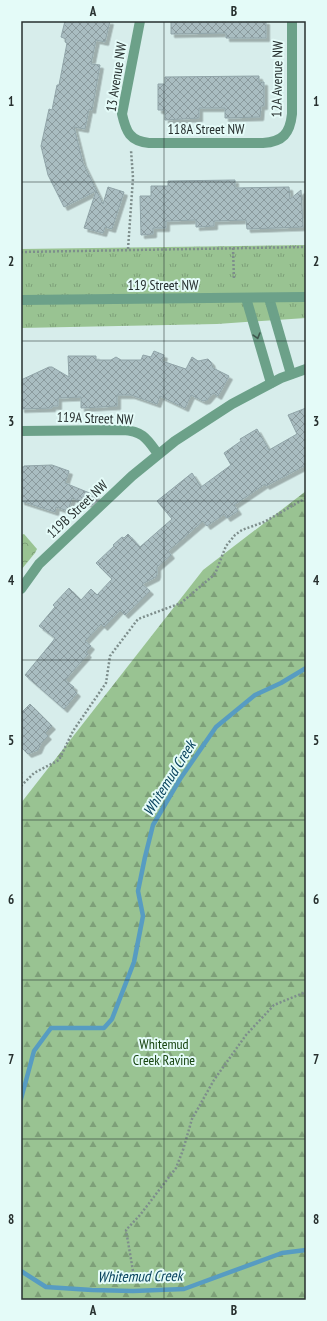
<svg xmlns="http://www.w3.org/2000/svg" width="327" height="1321" font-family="'PT Sans Narrow',sans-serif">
<defs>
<pattern id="grass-tufts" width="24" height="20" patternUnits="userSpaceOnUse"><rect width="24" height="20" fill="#99c392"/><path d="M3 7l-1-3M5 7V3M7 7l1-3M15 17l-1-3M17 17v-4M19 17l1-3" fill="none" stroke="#7d9f78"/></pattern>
<pattern id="forest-firs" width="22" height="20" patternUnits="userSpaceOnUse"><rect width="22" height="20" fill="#99c392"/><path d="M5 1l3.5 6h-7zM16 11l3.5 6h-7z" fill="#7d9f78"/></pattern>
<pattern id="park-crowns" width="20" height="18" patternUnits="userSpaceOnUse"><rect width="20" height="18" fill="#99c392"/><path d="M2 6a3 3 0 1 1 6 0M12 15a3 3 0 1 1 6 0" fill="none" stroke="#7d9f78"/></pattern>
<pattern id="building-cross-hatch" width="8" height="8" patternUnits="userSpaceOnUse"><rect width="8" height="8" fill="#a9bdc1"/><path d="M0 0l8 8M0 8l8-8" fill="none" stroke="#8a9a9d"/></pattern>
<filter id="shadow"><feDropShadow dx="3.5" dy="3.5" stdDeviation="0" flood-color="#0004"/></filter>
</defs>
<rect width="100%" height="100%" fill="#d7edeb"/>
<path fill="url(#grass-tufts)" d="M 306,245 L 306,318 L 217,324 L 21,328 L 21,249 Z"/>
<path fill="url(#forest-firs)" d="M 306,491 L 306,1300 L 21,1300 L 21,803 L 203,570 Z"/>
<path fill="url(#park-crowns)" d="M 24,534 L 37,549 L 35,553 L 21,570 L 21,535 Z"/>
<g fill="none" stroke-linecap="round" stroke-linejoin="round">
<g stroke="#579cc2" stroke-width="4.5">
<path d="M 21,1099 L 34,1051 L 51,1028 L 104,1028 L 112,1019 L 134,962 L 143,916 L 138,891 L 145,857 L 153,825 L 180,779 L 216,727 L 255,695 L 281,683 L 306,668"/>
<path d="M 21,1271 L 46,1287 L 92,1290 L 133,1291 L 184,1289 L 282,1253 L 306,1250"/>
</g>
</g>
<g fill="url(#building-cross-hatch)" stroke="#90a4a8" filter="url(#shadow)">
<path d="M 65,21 L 110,21 L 105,42 L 96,40 L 91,64 L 100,65 L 92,110 L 89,109 L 85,129 L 74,127 L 83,163 L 103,204 L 108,187 L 124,192 L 112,229 L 105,227 L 103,233 L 84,228 L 96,191 L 64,207 L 48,175 L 41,146 L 49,109 L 52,110 L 57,85 L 59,85 L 67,43 L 65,42 L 66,39 L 61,37 Z"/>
<path d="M 171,21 L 266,21 L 266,38 L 226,38 L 226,33 L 171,34 Z"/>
<path d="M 259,76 L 259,82 L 264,82 L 264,106 L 261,106 L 260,117 L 225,118 L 225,108 L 199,108 L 199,118 L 165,120 L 165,110 L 158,110 L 158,84 L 165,84 L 165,77 Z"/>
<path d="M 235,180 L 235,188 L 289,187 L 290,199 L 301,190 L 303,227 L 247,229 L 246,220 L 214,221 L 214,226 L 196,227 L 196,220 L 166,221 L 166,228 L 153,228 L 153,234 L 141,235 L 140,196 L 151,196 L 151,186 L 168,186 L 168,181 Z"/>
<path d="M 154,351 L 164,355 L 162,361 L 186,369 L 192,357 L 198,361 L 208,359 L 211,362 L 213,368 L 229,376 L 218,396 L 213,393 L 207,400 L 203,401 L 191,395 L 185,408 L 160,396 L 157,404 L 131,395 L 117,395 L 117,406 L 81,408 L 81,397 L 58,398 L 58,406 L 52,406 L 52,408 L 21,409 L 21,380 L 49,367 L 52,367 L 69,377 L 68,356 L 96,356 L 96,360 L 111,360 L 116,357 L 121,360 L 141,360 L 143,355 L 151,357 Z"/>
<path d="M 306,408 L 306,465 L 266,486 L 265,484 L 234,505 L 238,511 L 227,518 L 224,514 L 207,526 L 203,521 L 168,551 L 171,555 L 157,567 L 157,574 L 156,577 L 142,584 L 150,591 L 125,615 L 120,610 L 104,627 L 101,624 L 85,641 L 91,646 L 86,652 L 88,654 L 65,680 L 74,687 L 73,689 L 77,693 L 64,709 L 25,675 L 53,641 L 55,638 L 39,626 L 55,607 L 53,605 L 69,588 L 81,600 L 91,589 L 97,595 L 112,579 L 96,563 L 114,546 L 113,545 L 122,537 L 124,538 L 128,534 L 140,547 L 172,519 L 157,501 L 192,473 L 201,487 L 231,465 L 224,453 L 241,441 L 240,439 L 257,429 L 269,450 L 297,434 L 288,415 Z"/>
<path d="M 52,465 L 69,471 L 65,483 L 97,496 L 96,502 L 92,505 L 72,498 L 68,511 L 56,507 L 55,512 L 21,501 L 21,467 L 24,467 L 24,466 Z"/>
<path d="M 30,704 L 52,726 L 45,733 L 48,736 L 41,743 L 38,750 L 28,754 L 21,747 L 21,713 Z"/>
</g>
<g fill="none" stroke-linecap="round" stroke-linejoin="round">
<g stroke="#7e8e8c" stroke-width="2.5" stroke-dasharray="2 2" stroke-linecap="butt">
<path d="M 233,248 L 234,280"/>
<path d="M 128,249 L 133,178 L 131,150"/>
<path d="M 21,252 L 306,247"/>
<path d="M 21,772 L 21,780"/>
<path d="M 21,786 L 34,773 L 59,760 L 73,731 L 106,683 L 110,656 L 138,619 L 181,603 L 215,574 L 226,546 L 235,535 L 242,530 L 264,522 L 306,498"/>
<path d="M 133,1271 L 126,1230 L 140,1215 L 176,1168 L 183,1150 L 192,1119 L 214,1080 L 246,1035 L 274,1005 L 306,992"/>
</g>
<g stroke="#6ca189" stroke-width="10">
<path d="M 140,21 L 122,114 C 126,132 130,141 149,143 L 263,143 C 283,142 290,133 292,114 L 292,21"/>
<path d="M 246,298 L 271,383"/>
<path d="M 269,298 L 291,374"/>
<path d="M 21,300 L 306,297"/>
<path d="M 21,431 L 123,430 C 143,431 147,439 158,454"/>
<path d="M 21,589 L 39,564 L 132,476 L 175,441 L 232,404 L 281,378 L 306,369"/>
</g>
</g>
<defs><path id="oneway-chevron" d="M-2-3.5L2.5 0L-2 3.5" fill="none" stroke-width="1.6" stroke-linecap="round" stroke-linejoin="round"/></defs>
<use stroke="#3f584e" href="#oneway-chevron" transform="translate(257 336) rotate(74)"/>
<path fill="none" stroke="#27302f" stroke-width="1" stroke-opacity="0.55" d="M 164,21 L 164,1300M 21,182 L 306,182M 21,341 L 306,341M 21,501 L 306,501M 21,660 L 306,660M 21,820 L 306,820M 21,980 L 306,980M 21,1139 L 306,1139"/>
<g text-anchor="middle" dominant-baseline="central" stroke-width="4" stroke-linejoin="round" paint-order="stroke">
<g font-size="14" fill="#27302f" stroke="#e4fbf8">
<text transform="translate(116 77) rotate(-81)">13 Avenue NW</text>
<text transform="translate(277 79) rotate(-89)">12A Avenue NW</text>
<text x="206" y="129">118A Street NW</text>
<text x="163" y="285">119 Street NW</text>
<text transform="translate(95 418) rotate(2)">119A Street NW</text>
<text transform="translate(77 509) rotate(-43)">119B Street NW</text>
</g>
<g font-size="14" fill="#174510" stroke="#e4fbf8">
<text x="164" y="1044">Whitemud<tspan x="164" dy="16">Creek Ravine</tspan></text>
</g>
<g font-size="15" font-style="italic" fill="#06415c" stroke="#e4fbf8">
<text transform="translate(169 778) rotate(-58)">Whitemud Creek</text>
<text transform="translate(140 1276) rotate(-1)">Whitemud Creek</text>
</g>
</g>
<rect width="327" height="1321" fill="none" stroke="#e4fbf8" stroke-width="44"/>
<rect x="22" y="22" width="283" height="1277" fill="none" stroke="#27302f" stroke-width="1.5"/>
<g font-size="13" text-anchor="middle" font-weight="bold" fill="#27302f">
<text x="93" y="16">A</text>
<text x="234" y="16">B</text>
<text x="11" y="106">1</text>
<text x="316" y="106">1</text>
<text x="11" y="266">2</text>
<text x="316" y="266">2</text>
<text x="11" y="426">3</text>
<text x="316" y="426">3</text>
<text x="11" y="585">4</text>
<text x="316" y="585">4</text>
<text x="11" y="745">5</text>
<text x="316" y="745">5</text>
<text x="11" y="904">6</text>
<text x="316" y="904">6</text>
<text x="11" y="1064">7</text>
<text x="316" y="1064">7</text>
<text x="11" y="1224">8</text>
<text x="316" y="1224">8</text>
<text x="93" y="1315">A</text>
<text x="234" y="1315">B</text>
</g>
</svg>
